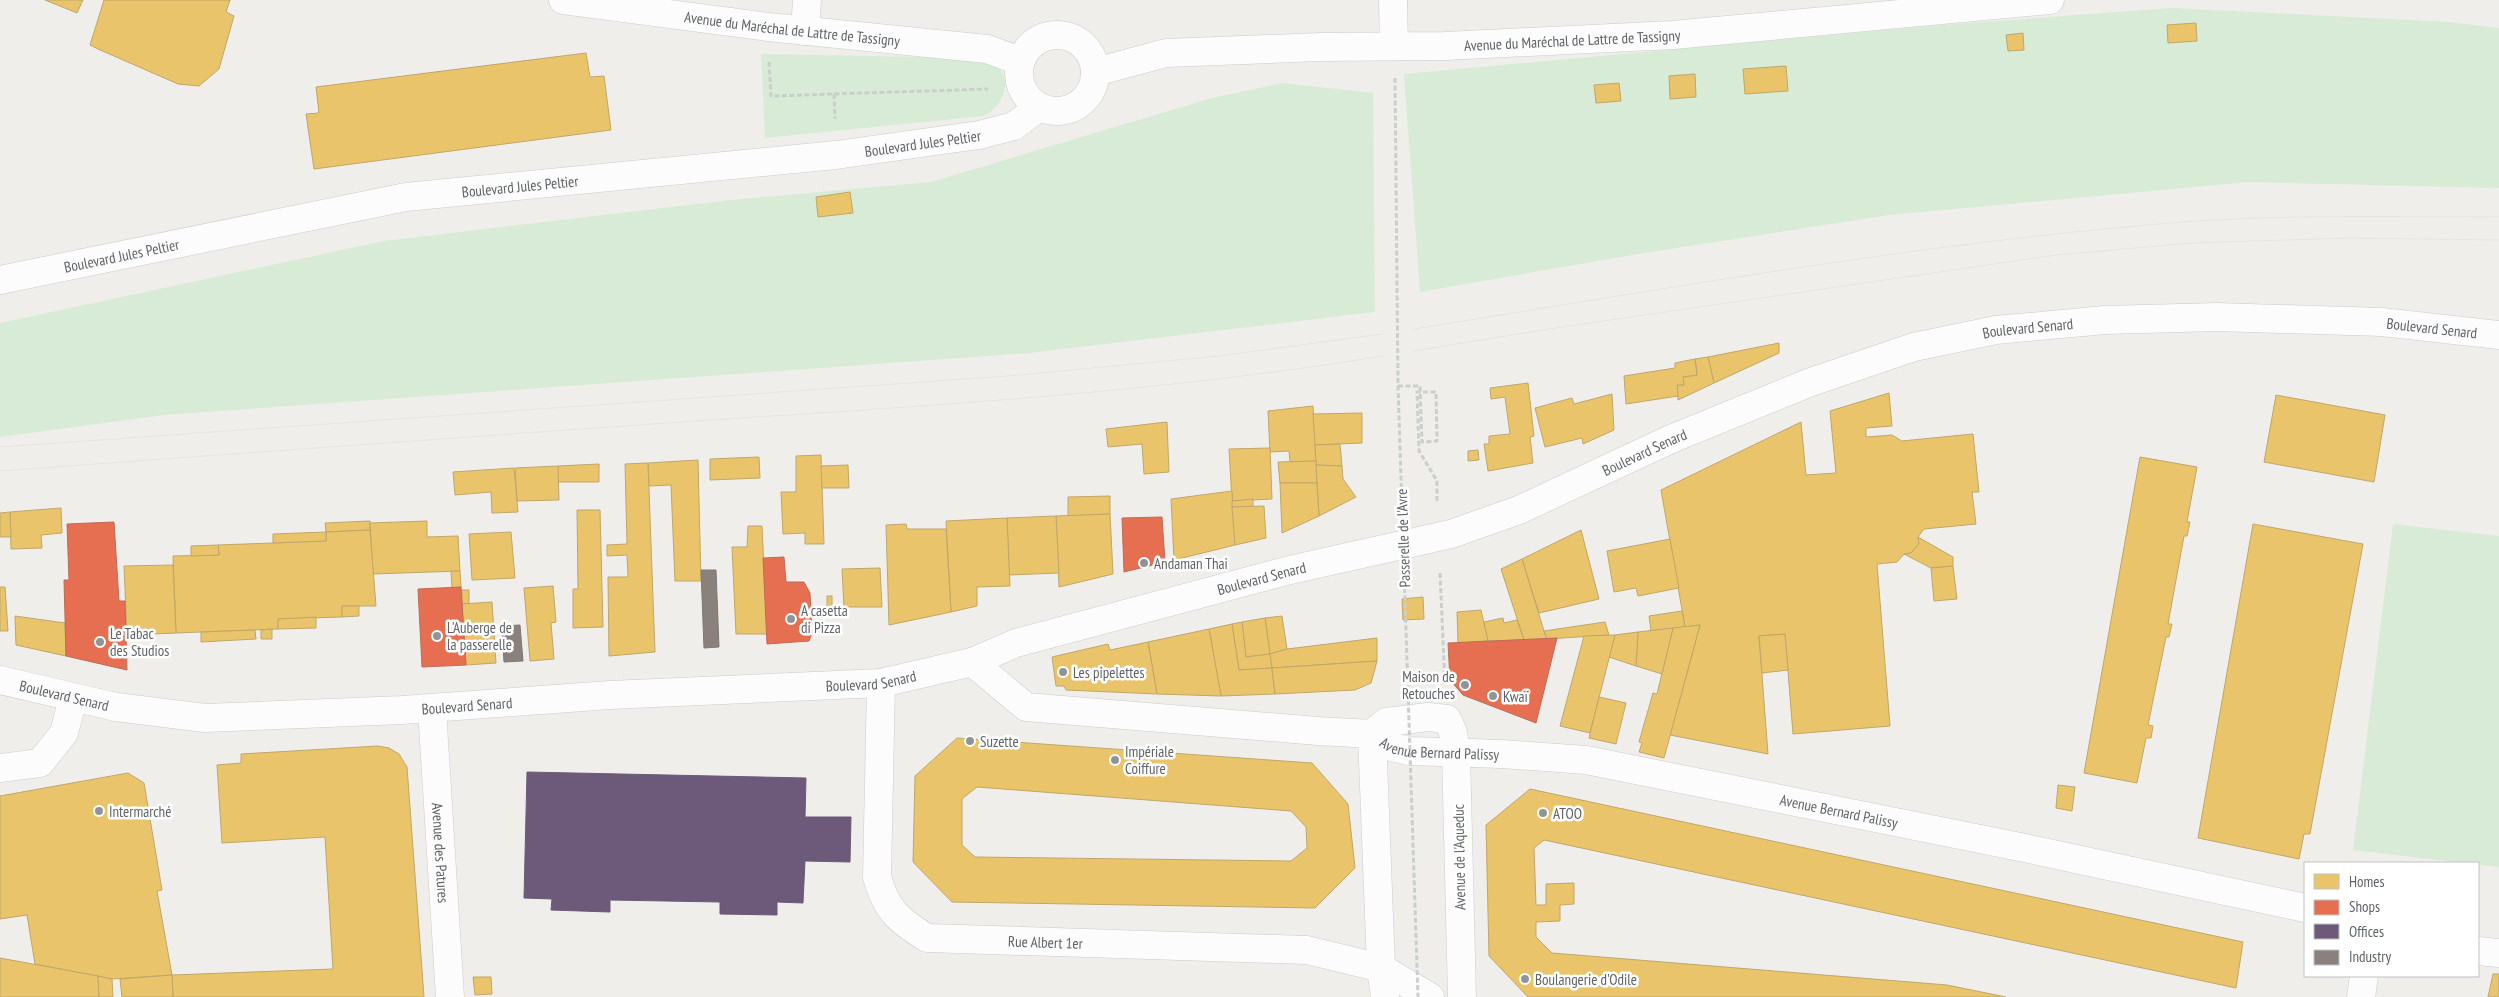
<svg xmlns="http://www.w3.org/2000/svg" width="2499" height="997" font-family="'PT Sans Narrow',sans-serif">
<rect width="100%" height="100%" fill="#efeeea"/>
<g fill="#d8ebd6">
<path d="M 2172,8 L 2449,22 L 2499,28 L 2499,188 L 2249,182 L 1889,215 L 1638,254 L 1420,292 L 1404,74 L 1928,26 Z"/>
<path d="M 761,54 L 976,58 C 981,60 989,62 994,65 C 1016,79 1002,107 984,116 L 765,138 Z"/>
<path d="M 1283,83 L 1373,93 L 1375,312 L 1029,353 L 164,415 L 0,437 L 0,323 L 384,241 L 731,200 L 931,182 L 1212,98 Z"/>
<path d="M 2393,524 L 2499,536 L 2499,867 L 2353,850 Z"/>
</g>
<g fill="#e9c46a" stroke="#c0a769" fill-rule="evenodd">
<path d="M 45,0 L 83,0 L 77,13 Z"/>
<path d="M 104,0 L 230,0 L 226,12 L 234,16 L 219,69 L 199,86 L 178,84 L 98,49 L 90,45 Z"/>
<path d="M 2196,23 L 2197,41 L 2168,43 L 2167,25 Z"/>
<path d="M 2023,33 L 2024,50 L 2008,51 L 2006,35 Z"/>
<path d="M 586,53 L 590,77 L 604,76 L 611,130 L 314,169 L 306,114 L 319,113 L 316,87 Z"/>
<path d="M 1786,66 L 1788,91 L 1745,94 L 1743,69 Z"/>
<path d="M 1695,74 L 1696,97 L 1670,99 L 1669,76 Z"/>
<path d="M 1619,83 L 1621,101 L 1596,103 L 1594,85 Z"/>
<path d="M 850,192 L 853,213 L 818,217 L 816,197 Z"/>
<path d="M 1779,343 L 1779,353 L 1714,383 L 1708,357 Z"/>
<path d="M 1708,357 L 1714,383 L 1678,400 L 1677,385 L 1684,385 L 1683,377 L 1697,375 L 1695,359 Z"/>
<path d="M 1695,359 L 1697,375 L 1683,377 L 1684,385 L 1677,385 L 1678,396 L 1626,404 L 1624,376 L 1675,368 L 1675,363 Z"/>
<path d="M 1528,383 L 1534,436 L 1530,437 L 1533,463 L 1488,471 L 1484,444 L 1489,444 L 1489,436 L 1510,434 L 1505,397 L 1491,399 L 1490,388 Z"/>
<path d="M 1889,393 L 1892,426 L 1866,428 L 1866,437 L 1892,435 L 1902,441 L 1973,434 L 1979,492 L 1972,492 L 1976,524 L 1924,529 L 1918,537 L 1919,544 L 1911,553 L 1904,554 L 1897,562 L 1877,564 L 1890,726 L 1793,734 L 1785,634 L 1759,636 L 1768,754 L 1670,735 L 1700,625 L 1685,627 L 1661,490 L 1801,422 L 1806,475 L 1836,473 L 1830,411 Z"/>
<path d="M 1612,394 L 1614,430 L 1583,444 L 1582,438 L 1545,447 L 1535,408 L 1572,398 L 1574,404 Z"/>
<path d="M 2276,395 L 2385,415 L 2374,482 L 2264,462 Z"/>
<path d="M 1313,406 L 1316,461 L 1290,462 L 1289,451 L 1270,452 L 1268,411 Z"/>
<path d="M 1362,413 L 1362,443 L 1315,445 L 1313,414 Z"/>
<path d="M 1167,422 L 1169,472 L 1144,474 L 1142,444 L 1108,447 L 1106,429 Z"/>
<path d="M 1340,444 L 1342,466 L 1316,465 L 1315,445 Z"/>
<path d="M 1270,448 L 1272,499 L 1232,501 L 1229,449 Z"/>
<path d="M 1478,450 L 1479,460 L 1468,461 L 1468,451 Z"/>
<path d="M 821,455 L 824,544 L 805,544 L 805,533 L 783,534 L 781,492 L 796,492 L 796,456 Z"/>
<path d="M 759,457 L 760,478 L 710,480 L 710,459 Z"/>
<path d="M 2140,457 L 2197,467 L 2187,522 L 2190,522 L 2187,536 L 2184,536 L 2168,624 L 2172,624 L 2169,637 L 2166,637 L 2148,725 L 2153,726 L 2151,738 L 2146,738 L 2137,783 L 2084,773 Z"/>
<path d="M 698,460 L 701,581 L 675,581 L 671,485 L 649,486 L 648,463 Z"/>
<path d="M 1316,461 L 1317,483 L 1280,483 L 1278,462 Z"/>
<path d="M 648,463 L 655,652 L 609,656 L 608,577 L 628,577 L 627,555 L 607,556 L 607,545 L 627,544 L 625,464 Z"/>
<path d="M 599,464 L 599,482 L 558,482 L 558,466 Z"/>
<path d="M 848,465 L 849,488 L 822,488 L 821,466 Z"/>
<path d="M 1316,465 L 1342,466 L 1343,479 L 1356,497 L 1319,516 Z"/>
<path d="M 558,466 L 559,500 L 517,501 L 515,468 Z"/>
<path d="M 514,468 L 518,512 L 492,513 L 491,492 L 455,495 L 453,472 Z"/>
<path d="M 1280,483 L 1317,483 L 1319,516 L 1282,533 Z"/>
<path d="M 1232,491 L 1235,545 L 1174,560 L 1171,499 Z"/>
<path d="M 1110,496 L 1110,514 L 1068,516 L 1068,497 Z"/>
<path d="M 1253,499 L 1253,507 L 1232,507 L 1232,501 Z"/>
<path d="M 1264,506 L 1266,538 L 1235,545 L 1232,507 Z"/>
<path d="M 61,508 L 62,533 L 41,535 L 42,548 L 11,549 L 10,512 Z"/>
<path d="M 577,510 L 600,510 L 603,627 L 573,628 L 573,589 L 578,589 Z"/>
<path d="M 10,512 L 11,537 L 0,537 L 0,513 Z"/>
<path d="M 1110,514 L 1113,574 L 1059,587 L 1056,516 Z"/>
<path d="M 1056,516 L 1059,573 L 1009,575 L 1007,518 Z"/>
<path d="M 1007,518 L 1010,586 L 977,587 L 977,606 L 951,612 L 946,521 Z"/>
<path d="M 370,521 L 370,530 L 326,532 L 325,523 Z"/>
<path d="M 427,521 L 427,537 L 458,536 L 460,571 L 373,574 L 370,523 Z"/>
<path d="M 906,524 L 907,529 L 946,529 L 951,612 L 889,625 L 886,525 Z"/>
<path d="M 2253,524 L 2363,544 L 2310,834 L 2304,834 L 2299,859 L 2198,838 Z"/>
<path d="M 748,526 L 762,526 L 767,634 L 736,634 L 732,547 L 747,547 Z"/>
<path d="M 370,530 L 376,606 L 342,606 L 342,617 L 278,619 L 278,629 L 176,633 L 173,556 L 219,555 L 218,545 L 326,541 L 326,532 Z"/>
<path d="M 1581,530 L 1599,599 L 1539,613 L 1522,559 Z"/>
<path d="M 326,532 L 326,541 L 273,543 L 273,534 Z"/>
<path d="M 511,532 L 515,578 L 472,580 L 469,534 Z"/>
<path d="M 1918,537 L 1953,557 L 1953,566 L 1931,568 L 1904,554 L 1911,553 L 1919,544 Z"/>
<path d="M 1670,539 L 1679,588 L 1638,596 L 1636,588 L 1614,592 L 1607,551 Z"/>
<path d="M 218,545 L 219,555 L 191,556 L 191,546 Z"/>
<path d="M 1522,559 L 1544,631 L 1547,639 L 1524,640 L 1501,569 Z"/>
<path d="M 173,565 L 176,633 L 127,635 L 124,566 Z"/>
<path d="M 1953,566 L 1957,599 L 1934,601 L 1931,568 Z"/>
<path d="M 880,568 L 882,607 L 844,607 L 842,569 Z"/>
<path d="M 451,571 L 460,571 L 461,587 L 452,588 Z"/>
<path d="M 553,586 L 556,622 L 551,623 L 554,659 L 530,661 L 524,588 Z"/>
<path d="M 0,587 L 5,587 L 8,631 L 0,631 Z"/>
<rect x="462" y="590" width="7" height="14"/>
<rect x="827" y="596" width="5" height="21"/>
<path d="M 1423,597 L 1424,619 L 1403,620 L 1402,599 Z"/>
<path d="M 492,602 L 496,663 L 466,665 L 462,604 Z"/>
<path d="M 342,606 L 359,606 L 359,616 L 342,617 Z"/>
<path d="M 1481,610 L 1488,641 L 1458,643 L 1457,612 Z"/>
<path d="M 1682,611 L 1685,627 L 1651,631 L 1649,616 Z"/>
<path d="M 15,616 L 65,623 L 66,656 L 16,645 Z"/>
<path d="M 1282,616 L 1287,649 L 1270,654 L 1265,618 Z"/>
<path d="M 316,617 L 316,628 L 278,629 L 278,619 Z"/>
<path d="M 1265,618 L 1270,654 L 1246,657 L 1242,622 Z"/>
<path d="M 1503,618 L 1504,623 L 1517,620 L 1524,640 L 1488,641 L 1484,622 Z"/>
<path d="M 1242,622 L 1246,657 L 1270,654 L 1272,668 L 1239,670 L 1232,624 Z"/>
<path d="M 1605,622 L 1609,635 L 1547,639 L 1544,631 Z"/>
<path d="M 1232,624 L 1239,670 L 1272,668 L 1275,694 L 1221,696 L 1209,629 Z"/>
<path d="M 1700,625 L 1664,758 L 1639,752 L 1642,743 L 1639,742 L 1653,693 L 1657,694 L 1673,628 Z"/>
<path d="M 1673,628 L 1662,674 L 1636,666 L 1638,632 Z"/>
<path d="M 272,629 L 272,639 L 261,639 L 261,630 Z"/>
<path d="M 1209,629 L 1221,696 L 1157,694 L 1148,642 Z"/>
<path d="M 255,630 L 256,639 L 201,642 L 201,632 Z"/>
<path d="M 1638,632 L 1636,666 L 1609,657 L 1615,635 Z"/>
<path d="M 1785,634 L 1788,670 L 1762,673 L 1759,636 Z"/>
<path d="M 1615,635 L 1590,733 L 1560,726 L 1584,636 Z"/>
<path d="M 1377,638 L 1377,661 L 1272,668 L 1270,654 L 1287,649 Z"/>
<path d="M 1148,642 L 1157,694 L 1066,690 L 1064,686 L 1056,686 L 1052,657 L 1108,644 L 1110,650 Z"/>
<path d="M 1377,661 L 1371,683 L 1355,690 L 1275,694 L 1272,668 Z"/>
<path d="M 1599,697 L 1626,703 L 1616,744 L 1589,738 Z"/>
<path d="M 957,738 L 1312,763 L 1348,804 L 1355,868 L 1315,908 L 952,902 L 913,862 L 915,776 ZM 977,787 L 1291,811 L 1306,827 L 1307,848 L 1291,861 L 975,857 L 962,845 L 962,799 Z"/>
<path d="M 378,746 L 389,748 L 399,754 L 407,767 L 424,997 L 173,997 L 172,975 L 333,969 L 325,837 L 222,843 L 217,765 L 241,763 L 241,754 Z"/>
<path d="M 128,773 L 144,783 L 162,890 L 157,891 L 172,975 L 112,979 L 35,964 L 27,915 L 0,919 L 0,796 Z"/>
<path d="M 2058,785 L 2075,787 L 2072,811 L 2056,808 Z"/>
<path d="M 1530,789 L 2243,942 L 2236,988 L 1544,840 L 1534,848 L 1536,905 L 1546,905 L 1546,884 L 1574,883 L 1574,904 L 1560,905 L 1560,921 L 1536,922 L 1536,937 L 1552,953 L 1947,985 L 2006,997 L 1528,997 L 1489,956 L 1486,825 Z"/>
<path d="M 0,958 L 98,976 L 99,997 L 0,997 Z"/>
<path d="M 2493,974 L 2499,974 L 2499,997 L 2488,997 Z"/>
<path d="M 172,975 L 173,997 L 122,997 L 120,979 Z"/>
<path d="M 98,976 L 112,979 L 113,997 L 99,997 Z"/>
<path d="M 473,977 L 491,977 L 492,994 L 475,995 Z"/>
</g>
<g fill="#e76f51" stroke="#be6b58">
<path d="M 1162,517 L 1165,562 L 1124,572 L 1122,518 Z"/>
<path d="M 114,522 L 119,601 L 125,601 L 127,670 L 66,656 L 64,580 L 69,580 L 67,524 Z"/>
<path d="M 784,557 L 786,582 L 804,582 L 810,593 L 812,633 L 809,641 L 767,644 L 763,558 Z"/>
<path d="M 461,587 L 466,665 L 422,667 L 418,589 Z"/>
<path d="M 1557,638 L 1536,723 L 1463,695 L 1450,680 L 1448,643 Z"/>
</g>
<path fill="#6d597a" stroke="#695c75" d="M 527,772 L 806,778 L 805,817 L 851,817 L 850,862 L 805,861 L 803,903 L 777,902 L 777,915 L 720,914 L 720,902 L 610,900 L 610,912 L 551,910 L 552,899 L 524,898 Z"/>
<g fill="#8a817c" stroke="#7d7876">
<path d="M 701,570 L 716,570 L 719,647 L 704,648 Z"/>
<path d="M 520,625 L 523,661 L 504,662 L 502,626 Z"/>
</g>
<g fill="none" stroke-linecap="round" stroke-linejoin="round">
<defs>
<g id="minor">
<path id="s1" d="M 563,0 L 768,27 L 987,49 L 1020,61"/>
<path d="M 1393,0 L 1394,46"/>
<path d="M 805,31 L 807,0"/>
<circle cx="1057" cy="73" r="38"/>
<path id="s2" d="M 1095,72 L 1166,53 L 1320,47 L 1445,46 L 1673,35 L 2050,0"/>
<path id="s3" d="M 0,280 L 406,197 L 836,155 L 979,135 L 1014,126 L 1039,107"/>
<path d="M 972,662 L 1026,707 L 1318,731 L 1372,734 L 1381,968 L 1385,997"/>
<path id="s4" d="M 0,680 L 116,707 L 205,718 L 402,710 L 610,695 L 881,683 L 972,662 L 1016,643 L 1290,570 L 1451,534 L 1519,510 L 1671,439 L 1811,382 L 1914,347 L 1996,330 L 2105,320 L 2217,317 L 2382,322 L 2499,335"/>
<path id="s5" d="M 881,683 L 877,877 C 886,910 898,920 927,938 L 1307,950 L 1381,968 L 1430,997"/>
<path id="s6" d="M 432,709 L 450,997"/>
<path d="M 0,768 L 40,763 L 64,733 L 73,698"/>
<path d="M 2478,951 L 2499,953"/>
<path id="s7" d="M 1462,997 L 1456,753 L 1453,732 L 1447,719 L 1428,717 L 1386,722 L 1372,734 L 1392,747 L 1409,751 L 1502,754 L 1586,760 L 2020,847 L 2305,908"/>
<path d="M 2361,997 L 2364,976"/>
</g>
</defs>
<use href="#minor" stroke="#cbcccc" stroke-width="29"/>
<g stroke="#cacfcc" stroke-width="3" stroke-dasharray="5 2.5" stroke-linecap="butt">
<path d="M 769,62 L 771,96 L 988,89"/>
<path d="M 834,94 L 835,119"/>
<path d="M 1398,386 L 1420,386 L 1422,442 L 1437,441 L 1436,392 L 1417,392 L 1419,451 L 1437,481 L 1437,502"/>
<path d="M 1440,573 L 1445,684"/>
</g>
<use href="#minor" stroke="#fdfcfc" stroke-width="28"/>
<g stroke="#e4e4e4" stroke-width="1">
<path d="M 1414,329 C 1665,289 1916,244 2170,223 C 2279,214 2390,217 2499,217"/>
<path d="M 1414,351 L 1542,330 L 2056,255 L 2192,243 L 2348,238 L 2499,240"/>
<path d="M 0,447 L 1008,376 L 1219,356 L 1382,334"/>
<path d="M 0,471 C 232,454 464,437 696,421 C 925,406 1156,393 1383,356"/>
</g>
<path stroke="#cacfcc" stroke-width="3" stroke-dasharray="5 2.5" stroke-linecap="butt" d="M 1395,78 L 1398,386 L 1418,997"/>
</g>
<g fill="#919496" stroke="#fff" stroke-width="2">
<circle cx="1144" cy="563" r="5"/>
<circle cx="791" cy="619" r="5"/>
<circle cx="437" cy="636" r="5"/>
<circle cx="100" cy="642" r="5"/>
<circle cx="1063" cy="672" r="5"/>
<circle cx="1465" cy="685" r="5"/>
<circle cx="1493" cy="696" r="5"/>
<circle cx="970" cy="741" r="5"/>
<circle cx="1115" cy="760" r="5"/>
<circle cx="99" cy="811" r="5"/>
<circle cx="1543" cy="813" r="5"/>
<circle cx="1525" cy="979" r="5"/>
</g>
<g text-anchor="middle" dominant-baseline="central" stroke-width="5" stroke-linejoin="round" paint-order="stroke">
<g font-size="15" fill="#5f6368" stroke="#fff">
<text stroke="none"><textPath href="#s1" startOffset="231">Avenue du Maréchal de Lattre de Tassigny</textPath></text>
<text stroke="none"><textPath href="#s2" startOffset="480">Avenue du Maréchal de Lattre de Tassigny</textPath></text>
<text stroke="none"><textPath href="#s3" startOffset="934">Boulevard Jules Peltier</textPath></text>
<text stroke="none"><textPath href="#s3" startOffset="529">Boulevard Jules Peltier</textPath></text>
<text stroke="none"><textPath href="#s3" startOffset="124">Boulevard Jules Peltier</textPath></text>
<text stroke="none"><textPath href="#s4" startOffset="2496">Boulevard Senard</textPath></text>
<text stroke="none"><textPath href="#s4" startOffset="2091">Boulevard Senard</textPath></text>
<text stroke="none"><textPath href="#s4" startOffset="1686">Boulevard Senard</textPath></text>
<text transform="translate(1403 538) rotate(-92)">Passerelle de l'Avre</text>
<text stroke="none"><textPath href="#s4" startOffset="1281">Boulevard Senard</textPath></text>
<text stroke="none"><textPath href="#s4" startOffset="876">Boulevard Senard</textPath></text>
<text stroke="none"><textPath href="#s4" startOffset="66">Boulevard Senard</textPath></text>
<text stroke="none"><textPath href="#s4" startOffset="471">Boulevard Senard</textPath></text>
<text stroke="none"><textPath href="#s7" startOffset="431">Avenue Bernard Palissy</textPath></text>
<text stroke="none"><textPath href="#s7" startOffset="836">Avenue Bernard Palissy</textPath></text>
<text stroke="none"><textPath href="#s6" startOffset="144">Avenue des Patures</textPath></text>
<text transform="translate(1459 857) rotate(-91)">Avenue de l'Aqueduc</text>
<text stroke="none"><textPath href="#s5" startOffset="394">Rue Albert 1er</textPath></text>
</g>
<g font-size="15" fill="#5f6368" stroke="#fff" text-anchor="start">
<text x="1154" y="563">Andaman Thai</text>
<text x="801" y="610">A casetta<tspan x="801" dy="17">di Pizza</tspan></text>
<text x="447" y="627">L'Auberge de<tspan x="447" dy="17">la passerelle</tspan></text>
<text x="110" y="633">Le Tabac<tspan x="110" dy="17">des Studios</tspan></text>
<text x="1073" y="672">Les pipelettes</text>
<text x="1455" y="676" text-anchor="end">Maison de<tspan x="1455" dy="17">Retouches</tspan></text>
<text x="1503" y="696">Kwaï</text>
<text x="980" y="741">Suzette</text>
<text x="1125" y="751">Impériale<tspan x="1125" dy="17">Coiffure</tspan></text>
<text x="109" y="811">Intermarché</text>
<text x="1553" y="813">ATOO</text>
<text x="1535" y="979">Boulangerie d'Odile</text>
</g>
</g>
<rect x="2304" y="862" width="175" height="115" fill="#ffffff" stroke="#bfc1c3"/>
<rect x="2314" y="874" width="25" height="15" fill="#e9c46a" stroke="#bfc1c3"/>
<text x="2349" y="887" font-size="15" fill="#5f6368">Homes</text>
<rect x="2314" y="900" width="25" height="15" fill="#e76f51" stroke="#bfc1c3"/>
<text x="2349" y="912" font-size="15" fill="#5f6368">Shops</text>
<rect x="2314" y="924" width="25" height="15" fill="#6d597a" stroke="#bfc1c3"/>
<text x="2349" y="937" font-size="15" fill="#5f6368">Offices</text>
<rect x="2314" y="950" width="25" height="15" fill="#8a817c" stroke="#bfc1c3"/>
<text x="2349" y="962" font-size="15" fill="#5f6368">Industry</text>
</svg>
